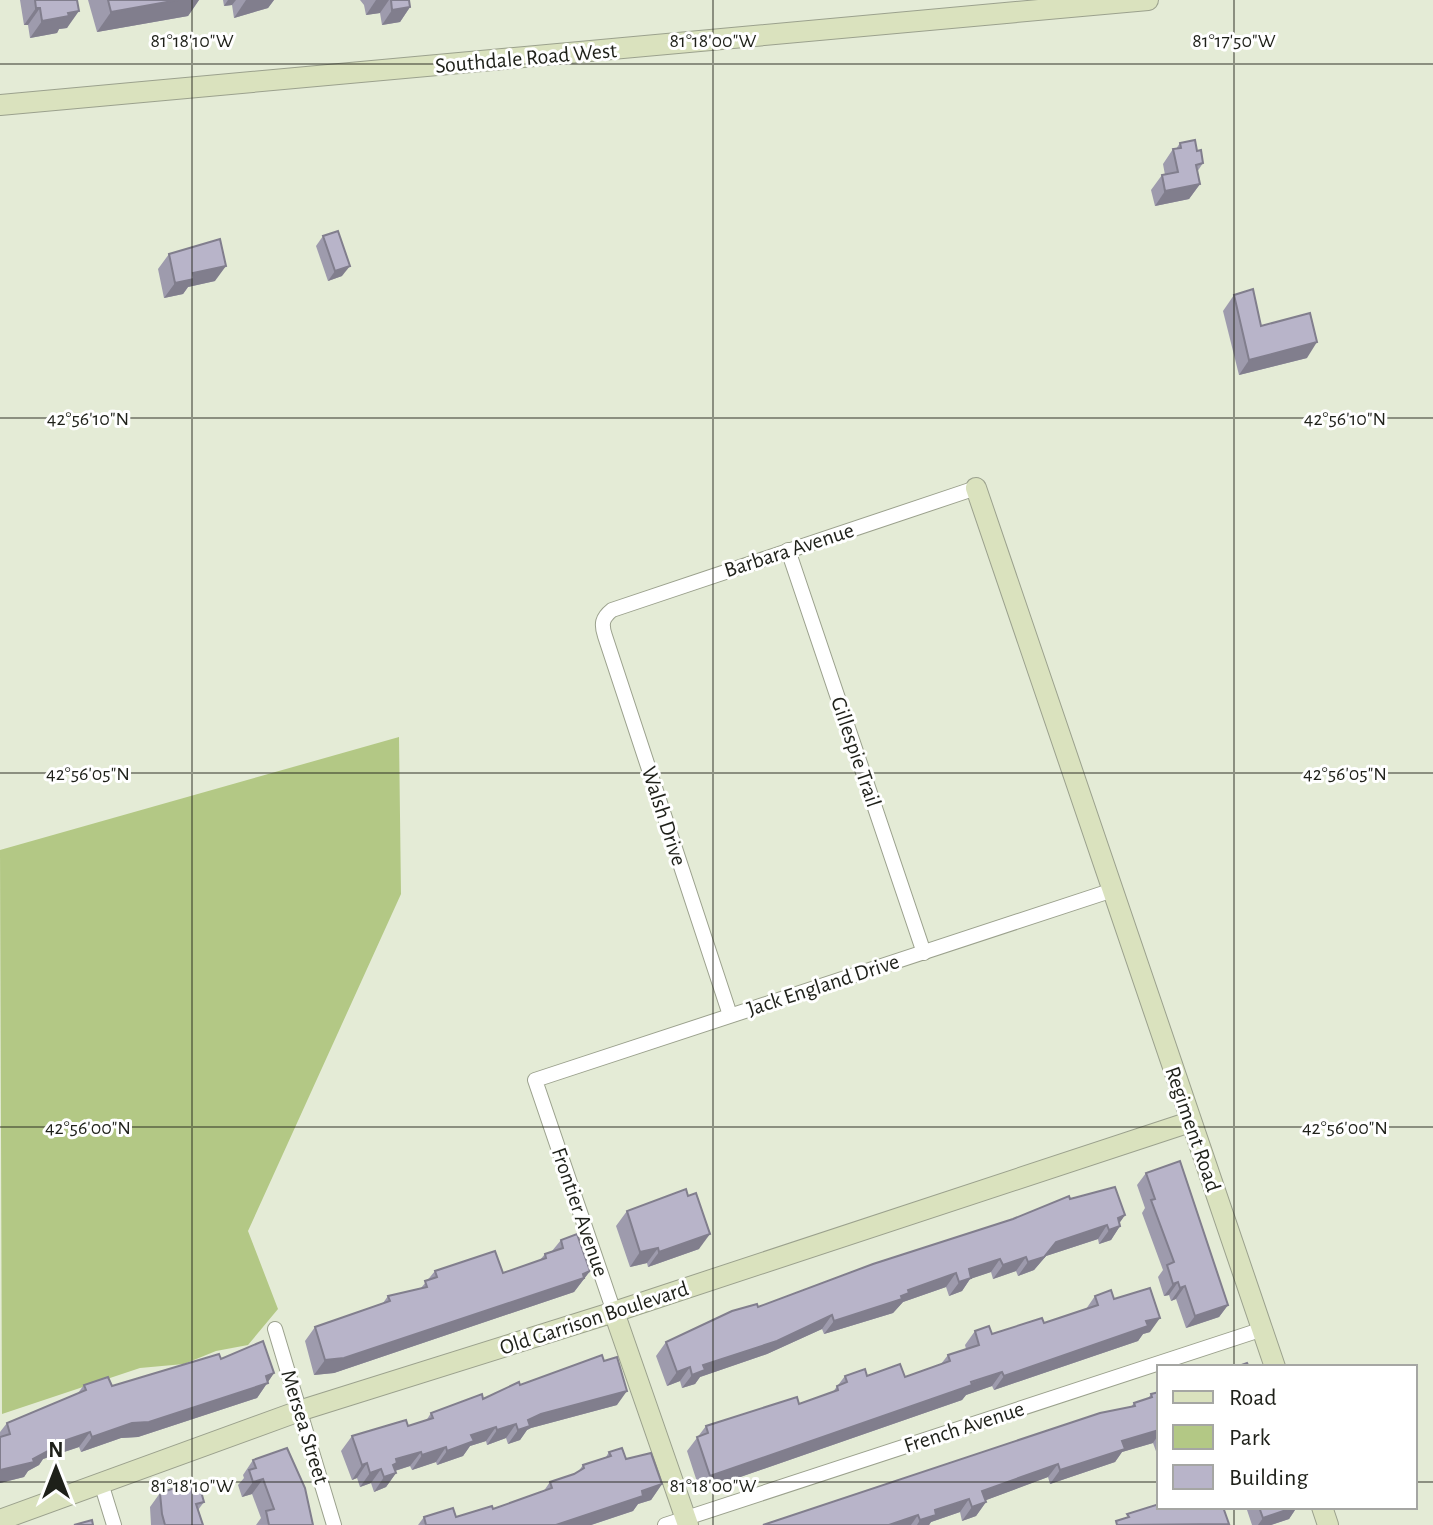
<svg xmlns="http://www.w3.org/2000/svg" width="1433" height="1525" font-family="'Alegreya Sans',sans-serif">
<rect width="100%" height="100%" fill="#e4ebd6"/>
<path fill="#b3c885" d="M 399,737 L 401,894 L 248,1231 L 278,1309 L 248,1345 L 216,1351 L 184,1364 L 140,1368 L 2,1414 L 0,850 Z"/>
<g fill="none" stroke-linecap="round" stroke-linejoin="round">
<defs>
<g id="street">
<path d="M 788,550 L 924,953"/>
<path d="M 730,1015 L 605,636 C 601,624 602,618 612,610 L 976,488"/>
<path d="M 614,1312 L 535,1080 L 1110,891"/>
<path d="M 275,1329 L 334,1525"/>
<path d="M 101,1483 L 114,1525"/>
<path d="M 665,1525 L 1263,1329"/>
</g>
<g id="secondary">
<path d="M 0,105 L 1148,0"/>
<path d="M 976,488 L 1275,1367"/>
<path d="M 614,1312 L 688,1525"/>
<path d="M 1322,1507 L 1328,1525"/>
<path d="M 0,1520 L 302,1410 L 614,1312 L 1190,1122"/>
</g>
</defs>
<use href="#street" stroke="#9ba18d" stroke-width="16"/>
<use href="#secondary" stroke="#9ba18d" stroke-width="22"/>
<use href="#street" stroke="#fff" stroke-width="14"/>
<use href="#secondary" stroke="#dae2be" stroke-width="20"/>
</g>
<g fill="#9e9bad">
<path d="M 20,0 L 77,0 L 67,28 L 59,29 L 57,33 L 30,38 L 28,25 L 24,25 Z"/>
<path d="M 88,0 L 199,0 L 188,16 L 97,32 Z"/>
<path d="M 223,0 L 274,0 L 268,8 L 234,18 L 232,5 L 224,6 Z"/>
<path d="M 360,0 L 409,0 L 410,7 L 400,22 L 382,25 L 380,13 L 366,15 L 364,5 Z"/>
<path d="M 1180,143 L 1197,151 L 1203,163 L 1197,172 L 1200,184 L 1189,199 L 1155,206 L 1151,190 L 1162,175 L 1165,175 L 1163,164 L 1173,149 L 1176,149 Z"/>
<path d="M 323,236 L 342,276 L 328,281 L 316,246 Z"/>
<path d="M 169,254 L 215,281 L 188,287 L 183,294 L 164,298 L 158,269 Z"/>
<path d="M 1234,295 L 1261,326 L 1307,358 L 1239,375 L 1223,311 Z"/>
<path d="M 1146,1173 L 1228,1305 L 1219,1317 L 1186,1328 L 1176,1299 L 1171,1301 L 1169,1295 L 1164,1296 L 1158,1277 L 1163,1270 L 1142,1213 L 1145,1208 L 1137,1185 Z"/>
<path d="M 1070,1199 L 1125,1215 L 1119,1223 L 1120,1226 L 1111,1240 L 1099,1244 L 1098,1239 L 1046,1256 L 1034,1270 L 1018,1276 L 1016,1271 L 993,1279 L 991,1272 L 970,1279 L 962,1291 L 949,1296 L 946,1287 L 903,1302 L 893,1313 L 824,1334 L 822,1329 L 767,1354 L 700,1377 L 695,1384 L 682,1388 L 680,1381 L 667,1386 L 656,1356 L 666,1342 L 758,1307 Z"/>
<path d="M 627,1211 L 699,1249 L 648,1267 L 647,1263 L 630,1267 L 616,1226 Z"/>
<path d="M 561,1240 L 590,1271 L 574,1292 L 334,1373 L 314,1375 L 305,1341 L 315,1327 L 383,1303 L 388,1296 L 421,1288 L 435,1271 L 503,1273 L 540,1260 L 545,1254 L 552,1251 Z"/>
<path d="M 1095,1296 L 1150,1332 L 1143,1334 L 1138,1341 L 994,1390 L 992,1386 L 966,1395 L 962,1400 L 700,1491 L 687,1451 L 706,1426 L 799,1404 L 832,1393 L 845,1376 L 905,1377 L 941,1364 L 948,1355 L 966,1349 L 965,1345 L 975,1331 L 992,1334 L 1044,1323 L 1086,1309 Z"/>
<path d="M 221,1359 L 274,1373 L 257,1398 L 138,1437 L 121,1438 L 81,1452 L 79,1447 L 43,1459 L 39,1465 L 28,1471 L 24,1477 L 0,1483 L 0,1432 L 7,1423 L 78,1393 L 84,1385 L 112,1386 Z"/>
<path d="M 520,1385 L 617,1405 L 531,1428 L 527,1430 L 520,1440 L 508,1444 L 506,1438 L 487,1445 L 486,1441 L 470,1446 L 463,1456 L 437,1465 L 436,1462 L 412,1470 L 410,1466 L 395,1471 L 396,1473 L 386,1487 L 374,1492 L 371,1483 L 360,1487 L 357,1478 L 352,1480 L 341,1451 L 352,1436 L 408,1426 L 426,1421 L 431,1413 L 483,1399 Z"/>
<path d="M 1159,1392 L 1159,1454 L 1157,1454 L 1153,1443 L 1122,1452 L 1115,1462 L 1050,1484 L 1048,1477 L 986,1500 L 986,1502 L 976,1516 L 962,1521 L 960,1512 L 931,1522 L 929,1525 L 763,1525 L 1131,1407 L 1134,1403 L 1148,1399 L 1151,1394 Z"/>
<path d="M 609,1452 L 626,1459 L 662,1484 L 651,1500 L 638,1504 L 633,1511 L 591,1525 L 418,1525 L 424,1517 L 456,1517 L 493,1509 L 543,1492 L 550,1482 L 574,1474 L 578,1472 L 583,1465 L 606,1457 Z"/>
<path d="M 253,1460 L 313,1525 L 256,1525 L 261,1518 L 252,1494 L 242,1497 L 238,1485 L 244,1478 L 243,1475 Z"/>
<path d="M 195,1489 L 204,1502 L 198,1510 L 203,1525 L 151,1525 L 150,1507 L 160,1493 Z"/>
<path d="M 1246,1507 L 1297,1507 L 1289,1519 L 1271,1525 L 1252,1525 Z"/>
</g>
<g fill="#817e8d">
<path d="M 178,0 L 199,0 L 188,16 L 97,32 L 111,12 Z"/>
<path d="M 228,0 L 236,0 L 232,5 L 224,6 Z"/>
<path d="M 246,0 L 274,0 L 268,8 L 234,18 Z"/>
<path d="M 376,0 L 389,0 L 380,13 L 366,15 Z"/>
<path d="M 410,7 L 400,22 L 382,25 L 392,10 Z"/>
<path d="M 36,8 L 40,8 L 28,25 L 24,25 Z"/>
<path d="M 79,11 L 67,28 L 59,29 L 57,33 L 30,38 L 42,21 L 68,13 Z"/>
<path d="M 1200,184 L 1189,199 L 1155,206 L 1165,191 Z"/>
<path d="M 226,266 L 215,281 L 188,287 L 183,294 L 164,298 L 175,283 L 193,273 Z"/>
<path d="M 350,266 L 342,276 L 328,281 L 335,271 Z"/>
<path d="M 1317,342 L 1307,358 L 1239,375 L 1249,360 Z"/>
<path d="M 1125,1215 L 1116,1228 L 1120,1226 L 1111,1240 L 1099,1244 L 1118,1218 Z"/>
<path d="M 1107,1225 L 1098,1239 L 1046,1256 L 1034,1270 L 1018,1276 L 1028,1262 L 1056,1242 Z"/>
<path d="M 710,1234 L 699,1249 L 648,1267 L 659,1252 Z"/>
<path d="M 658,1248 L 647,1263 L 630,1267 L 640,1252 Z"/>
<path d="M 1026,1257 L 1016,1271 L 993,1279 L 1003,1265 Z"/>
<path d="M 1000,1259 L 991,1272 L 970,1279 L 962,1291 L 949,1296 L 969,1269 Z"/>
<path d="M 590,1271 L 574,1292 L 334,1373 L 314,1375 L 325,1360 Z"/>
<path d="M 956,1273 L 946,1287 L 903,1302 L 893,1313 L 824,1334 L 834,1321 L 901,1296 L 908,1290 Z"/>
<path d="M 1178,1282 L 1169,1295 L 1164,1296 L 1173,1284 Z"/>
<path d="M 1185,1286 L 1176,1299 L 1171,1301 L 1180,1288 Z"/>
<path d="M 1228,1305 L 1219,1317 L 1186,1328 L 1195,1316 Z"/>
<path d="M 832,1315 L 822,1329 L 767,1354 L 700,1377 L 695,1384 L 682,1388 L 692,1375 L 703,1365 Z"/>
<path d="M 1160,1318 L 1150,1332 L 1143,1334 L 1138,1341 L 994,1390 L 1004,1376 L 1146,1321 Z"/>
<path d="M 690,1367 L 680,1381 L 667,1386 L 677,1372 Z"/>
<path d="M 1002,1372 L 992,1386 L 966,1395 L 962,1400 L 700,1491 L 710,1476 Z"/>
<path d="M 274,1373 L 257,1398 L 138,1437 L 121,1438 L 81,1452 L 92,1437 Z"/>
<path d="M 627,1391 L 617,1405 L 531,1428 L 527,1430 L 520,1440 L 508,1444 L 518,1430 L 528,1420 L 541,1414 Z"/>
<path d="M 516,1424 L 506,1438 L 487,1445 L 497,1430 Z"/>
<path d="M 496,1427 L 486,1441 L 470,1446 L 463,1456 L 437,1465 L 447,1451 L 471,1435 Z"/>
<path d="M 1159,1430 L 1159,1434 L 1153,1443 L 1122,1452 L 1115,1462 L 1050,1484 L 1060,1470 L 1122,1441 Z"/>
<path d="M 90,1432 L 79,1447 L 43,1459 L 39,1465 L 28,1471 L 24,1477 L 0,1483 L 0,1470 L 33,1459 L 49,1446 Z"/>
<path d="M 446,1447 L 436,1462 L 412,1470 L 422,1455 Z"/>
<path d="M 421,1452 L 410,1466 L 391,1472 L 396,1473 L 386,1487 L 374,1492 L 396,1459 Z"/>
<path d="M 367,1463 L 357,1478 L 352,1480 L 362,1465 Z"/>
<path d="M 1058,1464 L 1048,1477 L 973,1505 L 982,1491 Z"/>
<path d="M 381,1469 L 371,1483 L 360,1487 L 370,1473 Z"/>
<path d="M 263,1479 L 252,1494 L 242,1497 L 253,1482 Z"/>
<path d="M 662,1484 L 651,1500 L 638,1504 L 633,1511 L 591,1525 L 556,1525 L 642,1491 Z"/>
<path d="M 969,1499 L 960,1512 L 931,1522 L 929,1525 L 917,1525 L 920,1520 L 935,1510 Z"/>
<path d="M 986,1502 L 976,1516 L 962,1521 L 972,1507 Z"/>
<path d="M 1297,1507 L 1289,1519 L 1271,1525 L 1258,1525 L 1263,1518 Z"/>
<path d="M 918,1515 L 911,1525 L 889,1525 Z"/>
</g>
<g fill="#b8b4c9" stroke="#817e8d" stroke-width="2">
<path d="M 35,0 L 77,0 L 79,11 L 68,13 L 69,16 L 42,21 L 40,8 L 36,8 Z"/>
<path d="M 108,0 L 178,0 L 111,12 Z"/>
<path d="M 391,0 L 409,0 L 410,7 L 392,10 Z"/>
<path d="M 1195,140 L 1197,151 L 1201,150 L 1203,163 L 1196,165 L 1200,184 L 1165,191 L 1162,175 L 1178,172 L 1173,149 L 1181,148 L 1180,143 Z"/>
<path d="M 338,231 L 350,266 L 335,271 L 323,236 Z"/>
<path d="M 220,239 L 226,266 L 193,273 L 194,279 L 175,283 L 169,254 Z"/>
<path d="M 1253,289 L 1261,326 L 1310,313 L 1317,342 L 1249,360 L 1234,295 Z"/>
<path d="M 1180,1161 L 1228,1305 L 1195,1316 L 1185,1286 L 1180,1288 L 1178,1282 L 1173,1284 L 1167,1265 L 1174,1262 L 1151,1200 L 1155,1199 L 1146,1173 Z"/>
<path d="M 1115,1187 L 1125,1215 L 1118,1218 L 1120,1226 L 1109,1230 L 1107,1225 L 1056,1242 L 1044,1257 L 1028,1262 L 1026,1257 L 1003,1265 L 1000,1259 L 969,1269 L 971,1278 L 959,1282 L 956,1273 L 908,1290 L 909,1293 L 901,1296 L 902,1299 L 834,1321 L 832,1315 L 777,1341 L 703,1365 L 705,1370 L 692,1375 L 690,1367 L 677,1372 L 666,1342 L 732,1311 L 757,1304 L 758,1307 L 873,1264 L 1013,1219 L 1069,1196 L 1070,1199 Z"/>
<path d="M 686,1189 L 688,1196 L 696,1193 L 710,1234 L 659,1252 L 658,1248 L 640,1252 L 627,1211 Z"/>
<path d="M 577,1234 L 590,1271 L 583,1274 L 584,1278 L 344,1358 L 325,1360 L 315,1327 L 390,1301 L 388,1296 L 427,1287 L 425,1281 L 437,1277 L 435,1271 L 495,1251 L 503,1273 L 546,1258 L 545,1254 L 563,1248 L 561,1240 Z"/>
<path d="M 1150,1288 L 1160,1318 L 1146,1321 L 1148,1326 L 1004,1376 L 1002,1372 L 971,1382 L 972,1385 L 710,1476 L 697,1437 L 708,1433 L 706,1426 L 797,1397 L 799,1404 L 838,1390 L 837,1386 L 847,1382 L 845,1376 L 865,1369 L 867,1376 L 900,1364 L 905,1377 L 950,1361 L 948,1355 L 979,1345 L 975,1331 L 989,1326 L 992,1334 L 1042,1318 L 1044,1323 L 1098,1305 L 1095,1296 L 1111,1290 L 1114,1299 Z"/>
<path d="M 263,1341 L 274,1373 L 266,1376 L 268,1383 L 149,1422 L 132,1423 L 92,1437 L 90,1432 L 49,1446 L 50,1450 L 33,1459 L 34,1462 L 0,1470 L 0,1437 L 10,1434 L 7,1423 L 86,1390 L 84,1385 L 108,1377 L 112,1386 L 219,1354 L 221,1359 Z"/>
<path d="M 602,1355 L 604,1361 L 617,1357 L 627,1391 L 541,1414 L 528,1420 L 530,1426 L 518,1430 L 516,1424 L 497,1430 L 496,1427 L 471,1435 L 474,1441 L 447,1451 L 446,1447 L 422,1455 L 421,1452 L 396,1459 L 397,1463 L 393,1465 L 396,1473 L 384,1477 L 381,1469 L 370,1473 L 367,1463 L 362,1465 L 352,1436 L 406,1420 L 408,1426 L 433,1418 L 431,1413 L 482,1394 L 483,1399 L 519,1382 L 520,1385 Z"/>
<path d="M 1247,1363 L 1249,1367 L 1236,1367 Z"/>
<path d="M 1159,1392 L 1159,1430 L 1122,1441 L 1125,1449 L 1060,1470 L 1058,1464 L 982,1491 L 986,1502 L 972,1507 L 969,1499 L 935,1510 L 936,1515 L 920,1520 L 918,1515 L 889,1525 L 763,1525 L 1100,1413 L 1135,1406 L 1134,1403 L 1152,1397 L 1151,1394 Z"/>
<path d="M 287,1448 L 305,1488 L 313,1525 L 269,1525 L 266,1511 L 274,1509 L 263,1479 L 253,1482 L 249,1470 L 256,1468 L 253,1460 Z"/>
<path d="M 622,1448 L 626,1459 L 651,1453 L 662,1484 L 642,1491 L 643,1496 L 556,1525 L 426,1525 L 424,1517 L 453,1508 L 456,1517 L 492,1506 L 493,1509 L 552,1488 L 550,1482 L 574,1474 L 584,1468 L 583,1465 L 611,1456 L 609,1452 Z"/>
<path d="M 192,1482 L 195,1489 L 200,1488 L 204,1502 L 196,1504 L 203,1525 L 165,1525 L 162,1514 L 160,1493 Z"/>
<path d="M 1159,1504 L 1159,1507 L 1223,1507 L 1229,1524 L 1117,1525 L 1116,1521 L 1129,1517 L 1127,1514 Z"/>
<path d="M 1259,1507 L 1295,1507 L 1263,1518 Z"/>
<path d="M 92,1520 L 93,1525 L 74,1525 Z"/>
</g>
<path fill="none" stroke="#1e2019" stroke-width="2" stroke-opacity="0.45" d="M 192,0 L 192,1525M 713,0 L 713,1525M 1234,0 L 1234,1367M 0,64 L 1433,64M 0,418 L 1433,418M 0,773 L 1433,773M 0,1127 L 1433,1127M 0,1482 L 1159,1482M 1415,1482 L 1433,1482M 1234,1507 L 1234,1525"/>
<g text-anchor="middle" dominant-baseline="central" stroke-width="6" stroke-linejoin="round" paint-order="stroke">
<g font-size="22" fill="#1e2019" stroke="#fff">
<text transform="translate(526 58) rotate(-5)">Southdale Road West</text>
<text transform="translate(789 550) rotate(-18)">Barbara Avenue</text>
<text transform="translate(856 752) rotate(71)">Gillespie Trail</text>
<text transform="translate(664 816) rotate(72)">Walsh Drive</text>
<text transform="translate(823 985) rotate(-18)">Jack England Drive</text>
<text transform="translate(1193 1129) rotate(71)">Regiment Road</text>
<text transform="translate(580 1212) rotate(71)">Frontier Avenue</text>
<text transform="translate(594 1318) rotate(-18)">Old Garrison Boulevard</text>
<text transform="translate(305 1427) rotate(73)">Mersea Street</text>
<text transform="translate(964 1427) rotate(-18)">French Avenue</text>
</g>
</g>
<g font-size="20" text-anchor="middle" fill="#1e2019" stroke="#fff" stroke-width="6" stroke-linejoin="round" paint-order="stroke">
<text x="192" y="47">81°18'10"W</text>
<text x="713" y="47">81°18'00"W</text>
<text x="1234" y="47">81°17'50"W</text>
<text x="88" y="425">42°56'10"N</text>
<text x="1345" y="425">42°56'10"N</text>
<text x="88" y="780">42°56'05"N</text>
<text x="1345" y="780">42°56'05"N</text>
<text x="88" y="1134">42°56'00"N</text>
<text x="1345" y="1134">42°56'00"N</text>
<text x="192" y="1492">81°18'10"W</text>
<text x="713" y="1492">81°18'00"W</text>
</g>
<rect x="1157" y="1365" width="260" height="144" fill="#ffffff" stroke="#a5a6a3" stroke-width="2"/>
<rect x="1173" y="1391" width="40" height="12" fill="#dae2be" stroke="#a5a6a3" stroke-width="2"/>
<text x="1229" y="1405" font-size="24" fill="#1e2019">Road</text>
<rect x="1173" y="1425" width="40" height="24" fill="#b3c885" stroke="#a5a6a3" stroke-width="2"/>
<text x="1229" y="1445" font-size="24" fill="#1e2019">Park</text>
<rect x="1173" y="1465" width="40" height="24" fill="#b8b4c9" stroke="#a5a6a3" stroke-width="2"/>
<text x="1229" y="1485" font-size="24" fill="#1e2019">Building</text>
<g transform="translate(56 1469)" stroke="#ffffff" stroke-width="6" paint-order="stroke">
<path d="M0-6L14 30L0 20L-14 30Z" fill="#1e2019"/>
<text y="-12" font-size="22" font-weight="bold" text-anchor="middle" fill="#1e2019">N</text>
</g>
</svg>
